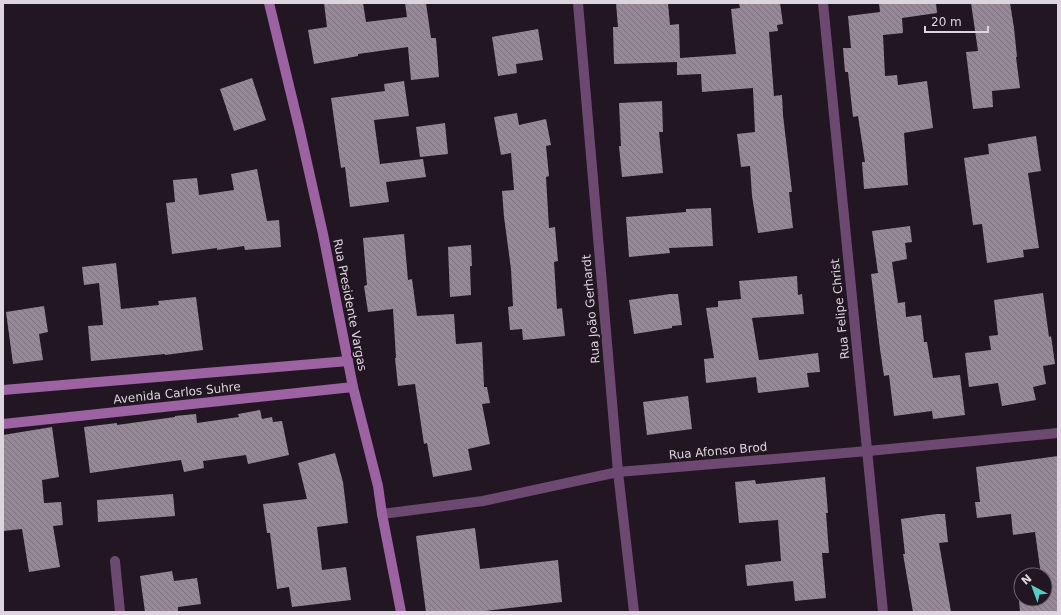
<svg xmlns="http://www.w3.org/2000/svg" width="1061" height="615" font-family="'DejaVu Sans',sans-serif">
<defs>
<pattern id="building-back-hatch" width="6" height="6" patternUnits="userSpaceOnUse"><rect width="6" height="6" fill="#978898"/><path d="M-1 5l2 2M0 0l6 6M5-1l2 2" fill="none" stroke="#7e727e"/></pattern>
</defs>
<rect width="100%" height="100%" fill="#211622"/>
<g fill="url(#building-back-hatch)">
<path d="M 324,3 L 363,3 L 366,22 L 407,17 L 405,3 L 426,3 L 431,38 L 436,38 L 439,77 L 411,80 L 408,47 L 358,54 L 358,56 L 314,64 L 308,30 L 327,27 Z"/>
<path d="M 616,3 L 668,3 L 670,25 L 679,24 L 680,58 L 736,54 L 731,9 L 740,8 L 739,3 L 780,3 L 783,24 L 777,25 L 778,31 L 769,32 L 774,96 L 782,95 L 783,115 L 792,192 L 789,192 L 793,228 L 758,233 L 752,196 L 750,166 L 741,167 L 737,134 L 755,132 L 753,88 L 702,92 L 701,74 L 677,75 L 677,62 L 614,64 L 613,27 L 618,27 Z"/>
<path d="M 879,3 L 936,3 L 937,13 L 902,18 L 903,33 L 883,35 L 885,76 L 897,75 L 898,85 L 927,81 L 933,128 L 904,133 L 908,185 L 864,189 L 862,162 L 865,162 L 858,116 L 853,117 L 848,72 L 845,72 L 843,48 L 851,48 L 848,16 L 880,12 Z"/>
<path d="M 971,3 L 1010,3 L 1014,28 L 1017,57 L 1016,57 L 1020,88 L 992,91 L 993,107 L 973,109 L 966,52 L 978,51 Z"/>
<path d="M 538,29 L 543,60 L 516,64 L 517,73 L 498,76 L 492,37 Z"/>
<path d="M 252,78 L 266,120 L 234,131 L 220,89 Z"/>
<path d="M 404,81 L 409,116 L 374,120 L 380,164 L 423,159 L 426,177 L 386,182 L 389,202 L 350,207 L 345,167 L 341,168 L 331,98 L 385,91 L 384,84 Z"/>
<path d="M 662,101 L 663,132 L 659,132 L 663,173 L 622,177 L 619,146 L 621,146 L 619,103 Z"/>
<path d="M 517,113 L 519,125 L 546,119 L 551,145 L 546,146 L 549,176 L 546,177 L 549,228 L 555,227 L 558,261 L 554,262 L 557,309 L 562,308 L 565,336 L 523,340 L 522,329 L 510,330 L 508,307 L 513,306 L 511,269 L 504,217 L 502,191 L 514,190 L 511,153 L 501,155 L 494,117 Z"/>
<path d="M 445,123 L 448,154 L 420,157 L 416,127 Z"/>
<path d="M 1036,136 L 1041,171 L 1028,173 L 1039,248 L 1023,250 L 1024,257 L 987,263 L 982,224 L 973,225 L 964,158 L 989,154 L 988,144 Z"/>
<path d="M 257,169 L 267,221 L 279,220 L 281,247 L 245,250 L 244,246 L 217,250 L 217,248 L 172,254 L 166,203 L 175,202 L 173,180 L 197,178 L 199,195 L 234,190 L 231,174 Z"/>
<path d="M 711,208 L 713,246 L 669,248 L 670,253 L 629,257 L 626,217 L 686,212 L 686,209 Z"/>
<path d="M 910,226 L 912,242 L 905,243 L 907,259 L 892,262 L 898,303 L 905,302 L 906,317 L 921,315 L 924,342 L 927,342 L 933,378 L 960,375 L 965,415 L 933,419 L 932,411 L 894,416 L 889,375 L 884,376 L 880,349 L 871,274 L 878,273 L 872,231 Z"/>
<path d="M 404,234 L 408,280 L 412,279 L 417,316 L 454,314 L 456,344 L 482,342 L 484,387 L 487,387 L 490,403 L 482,404 L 490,444 L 468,449 L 472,470 L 433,477 L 427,443 L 424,444 L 415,384 L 398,386 L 395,358 L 396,358 L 393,309 L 368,312 L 364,286 L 367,285 L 363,238 Z"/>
<path d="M 471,245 L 472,266 L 470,266 L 471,295 L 450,297 L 448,247 Z"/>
<path d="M 116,263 L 121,309 L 159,305 L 158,301 L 196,297 L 203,350 L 165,355 L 165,354 L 91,361 L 88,326 L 103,325 L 99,283 L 84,285 L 82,267 Z"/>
<path d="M 797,276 L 798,295 L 802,294 L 804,314 L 752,318 L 759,360 L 818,353 L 820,372 L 807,373 L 809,387 L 758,393 L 756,377 L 706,383 L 704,359 L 714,358 L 706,308 L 718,307 L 718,301 L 741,299 L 739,281 Z"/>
<path d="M 1043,293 L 1049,337 L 1051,336 L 1055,364 L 1043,366 L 1046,384 L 1033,387 L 1036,400 L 1002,406 L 998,383 L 969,387 L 965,353 L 991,350 L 989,336 L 998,335 L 994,300 Z"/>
<path d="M 670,294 L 678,294 L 682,325 L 672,326 L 672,328 L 634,334 L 629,300 Z"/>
<path d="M 44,306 L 48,332 L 39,334 L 43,360 L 13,364 L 6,312 Z"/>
<path d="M 688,396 L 692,429 L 647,435 L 643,402 Z"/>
<path d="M 260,410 L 262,419 L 272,417 L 273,422 L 282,421 L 289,455 L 248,464 L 246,455 L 203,461 L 204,468 L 184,472 L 181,460 L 90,473 L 84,427 L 117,423 L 117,425 L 175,417 L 175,416 L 196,414 L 197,423 L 239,417 L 238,414 Z"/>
<path d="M 52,427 L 59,477 L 42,480 L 44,503 L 61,502 L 63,525 L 53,526 L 60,567 L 29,572 L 22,529 L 3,531 L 3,435 Z"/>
<path d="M 335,453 L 343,482 L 348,523 L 317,527 L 322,570 L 346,567 L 351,600 L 292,607 L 289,587 L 277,589 L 270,533 L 267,533 L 263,504 L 307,499 L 298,463 Z"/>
<path d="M 1058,456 L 1058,612 L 1020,612 L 1018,587 L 1021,586 L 1021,599 L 1045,599 L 1045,575 L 1041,575 L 1035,532 L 1013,535 L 1011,514 L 977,518 L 975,502 L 980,502 L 976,467 Z"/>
<path d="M 825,477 L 828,513 L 826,513 L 829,553 L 822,553 L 826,598 L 795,601 L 793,581 L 747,586 L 745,565 L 781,561 L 778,520 L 739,523 L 735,482 L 755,480 L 756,484 Z"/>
<path d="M 173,494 L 175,516 L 98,522 L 97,500 Z"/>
<path d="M 937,514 L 945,514 L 948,542 L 939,543 L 951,612 L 913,612 L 903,554 L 905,554 L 901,519 Z"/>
<path d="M 475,528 L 480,569 L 558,560 L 562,602 L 485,611 L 485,612 L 426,612 L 416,536 Z"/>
<path d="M 172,571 L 174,581 L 197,578 L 201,604 L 178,607 L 178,612 L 145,612 L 140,576 Z"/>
</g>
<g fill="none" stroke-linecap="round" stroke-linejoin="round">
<g stroke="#6d4971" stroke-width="10">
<path d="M 578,3 L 618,472 L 634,612"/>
<path d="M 823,3 L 883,612"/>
<path d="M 382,514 L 483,501 L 618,472 L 868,451 L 1058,433"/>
<path d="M 115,561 L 120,612"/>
</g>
<g stroke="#9c62a2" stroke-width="10">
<path d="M 269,3 L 299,127 L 323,234 L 353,387 L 378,486 L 382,514 L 401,612"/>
<path d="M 3,390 L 348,361"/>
<path d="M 3,424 L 353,387"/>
</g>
</g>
<g text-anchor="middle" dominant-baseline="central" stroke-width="4" stroke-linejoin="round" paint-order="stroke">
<g font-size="12" fill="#ddd5dd" stroke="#211622">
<text transform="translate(350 305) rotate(79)">Rua Presidente Vargas</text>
<text transform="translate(591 309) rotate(-95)">Rua João Gerhardt</text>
<text transform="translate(840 309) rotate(-96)">Rua Felipe Christ</text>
<text transform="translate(177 393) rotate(-6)">Avenida Carlos Suhre</text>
<text transform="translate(718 451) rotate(-5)">Rua Afonso Brod</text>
</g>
</g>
<rect width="1061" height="615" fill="none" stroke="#ddd5dd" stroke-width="8"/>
<g transform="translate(1033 587) rotate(319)"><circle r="19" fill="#211622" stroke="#6c626d"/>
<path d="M0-3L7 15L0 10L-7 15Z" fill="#55cec6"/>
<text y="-6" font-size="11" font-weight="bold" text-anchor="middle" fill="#ddd5dd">N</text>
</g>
<path d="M925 26v6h63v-6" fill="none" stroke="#ddd5dd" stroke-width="2"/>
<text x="931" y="26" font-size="12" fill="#ddd5dd" stroke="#211622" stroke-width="3" paint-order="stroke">20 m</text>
</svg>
